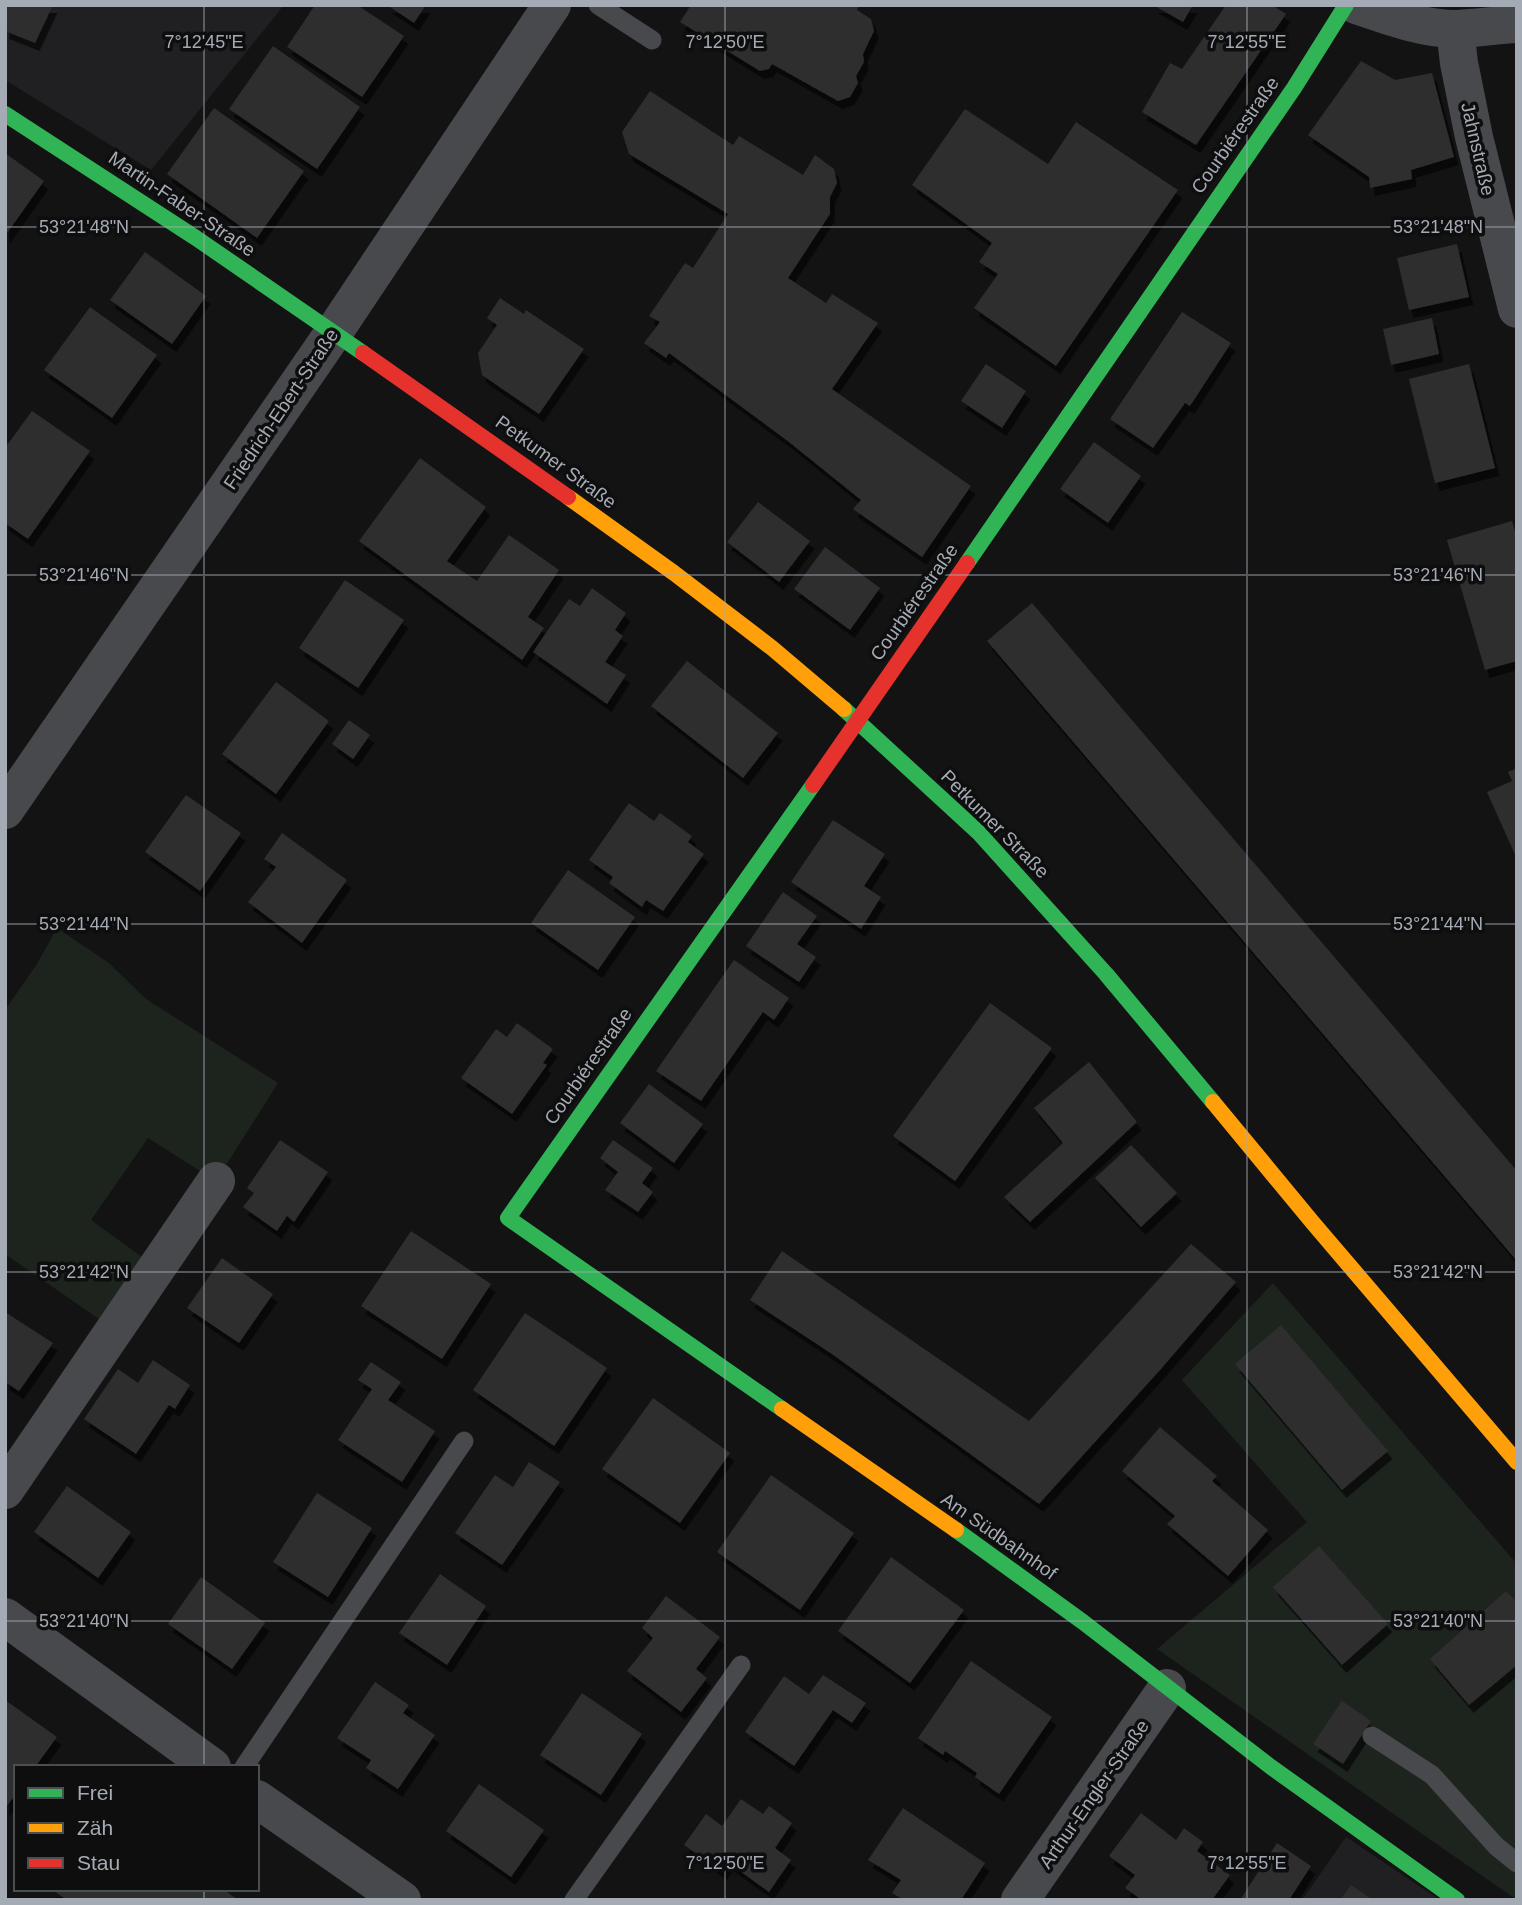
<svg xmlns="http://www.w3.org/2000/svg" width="1522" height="1905" font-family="Arial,sans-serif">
<defs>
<filter id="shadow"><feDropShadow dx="4.5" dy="8" stdDeviation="0" flood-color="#0009"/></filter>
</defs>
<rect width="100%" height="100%" fill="#131314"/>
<g fill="#202022">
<path d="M 5,5 L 284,5 L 151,170 L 5,80 Z"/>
<path d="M 1346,1837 L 1440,1900 L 1302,1900 Z"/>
</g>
<g fill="#1d241e">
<path d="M 57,928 L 109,963 L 146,999 L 278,1083 L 216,1181 L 148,1138 L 91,1220 L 142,1257 L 99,1319 L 5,1254 L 5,1010 L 37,964 Z"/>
<path d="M 1273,1283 L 1517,1564 L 1517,1900 L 1157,1649 L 1307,1522 L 1182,1380 Z"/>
</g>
<g fill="#2e2e2f" filter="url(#shadow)">
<path d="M 5,5 L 53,5 L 35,43 L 5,31 Z"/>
<path d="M 315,5 L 357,5 L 404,36 L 362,97 L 287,47 Z"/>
<path d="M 387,5 L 426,5 L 414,23 Z"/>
<path d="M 691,5 L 859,5 L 857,10 L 871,19 L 874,31 L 863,54 L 864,62 L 856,76 L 858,83 L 850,97 L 838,101 L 772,64 L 769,69 L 760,71 L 680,22 Z"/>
<path d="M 1153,5 L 1193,5 L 1183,22 Z"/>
<path d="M 1226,5 L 1272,5 L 1286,14 L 1196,145 L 1142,112 L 1170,63 L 1182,69 Z"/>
<path d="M 273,46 L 360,107 L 317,169 L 229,109 Z"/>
<path d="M 1361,61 L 1395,80 L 1432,73 L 1454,157 L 1411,170 L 1412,179 L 1370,188 L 1369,177 L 1308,135 Z"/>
<path d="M 650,91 L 733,145 L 739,136 L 803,175 L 815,155 L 834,169 L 837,183 L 830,197 L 830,214 L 788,278 L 826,303 L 832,294 L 878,323 L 832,389 L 971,486 L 922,557 L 853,509 L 861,500 L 789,442 L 669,353 L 666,358 L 644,343 L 660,322 L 649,316 L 685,263 L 693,268 L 728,214 L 629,154 L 622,132 Z"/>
<path d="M 214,108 L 304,171 L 257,238 L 167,174 Z"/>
<path d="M 965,109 L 1048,164 L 1076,122 L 1178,190 L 1056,366 L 974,308 L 998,274 L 979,262 L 992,243 L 912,185 Z"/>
<path d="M 5,153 L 44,181 L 5,236 Z"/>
<path d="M 1457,244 L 1469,297 L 1409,310 L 1397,258 Z"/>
<path d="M 145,252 L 206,296 L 172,344 L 110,300 Z"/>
<path d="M 500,298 L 524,314 L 526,310 L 584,349 L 539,414 L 482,375 L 478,353 L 497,325 L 487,318 Z"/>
<path d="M 90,307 L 157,355 L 112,418 L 44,370 Z"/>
<path d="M 1182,312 L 1231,343 L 1190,406 L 1185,403 L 1153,448 L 1110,419 Z"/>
<path d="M 1432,318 L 1439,354 L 1391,365 L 1383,329 Z"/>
<path d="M 986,364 L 1026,391 L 1002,428 L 961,401 Z"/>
<path d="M 1469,364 L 1495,468 L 1435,483 L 1409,379 Z"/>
<path d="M 32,411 L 90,451 L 28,539 L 5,523 L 5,448 Z"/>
<path d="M 1094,442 L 1141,476 L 1108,523 L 1060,489 Z"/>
<path d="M 420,458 L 486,507 L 447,561 L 477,581 L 509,535 L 559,570 L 528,617 L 544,628 L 522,660 L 359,541 Z"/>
<path d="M 758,502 L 810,541 L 779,582 L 727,542 Z"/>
<path d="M 1512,521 L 1517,538 L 1517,661 L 1485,670 L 1447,540 Z"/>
<path d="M 825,547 L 880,588 L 850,630 L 794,589 Z"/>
<path d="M 345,580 L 404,620 L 358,688 L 299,648 Z"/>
<path d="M 592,588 L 626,613 L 615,630 L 623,636 L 605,662 L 626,675 L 607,704 L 533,652 L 569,599 L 580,606 Z"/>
<path d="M 1032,603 L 1517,1171 L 1517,1261 L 987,641 Z"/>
<path d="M 687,661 L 778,733 L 743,778 L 651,706 Z"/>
<path d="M 276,682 L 329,721 L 276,794 L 222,754 Z"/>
<path d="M 349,720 L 370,735 L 353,759 L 332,744 Z"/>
<path d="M 1517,768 L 1517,859 L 1487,792 L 1512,781 L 1508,772 Z"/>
<path d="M 186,795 L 241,833 L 200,891 L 145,852 Z"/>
<path d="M 629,803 L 654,821 L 660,813 L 692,836 L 688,842 L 704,854 L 663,911 L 646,900 L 642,907 L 609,883 L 613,877 L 589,860 Z"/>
<path d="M 833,820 L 885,854 L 864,886 L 881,897 L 861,929 L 791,882 Z"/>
<path d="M 282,833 L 347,880 L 302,943 L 248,902 L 276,867 L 264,859 Z"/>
<path d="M 568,870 L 635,917 L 598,970 L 531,923 Z"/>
<path d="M 783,892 L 817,916 L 797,944 L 816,957 L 799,982 L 746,946 Z"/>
<path d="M 734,960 L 789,998 L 774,1020 L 763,1012 L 701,1101 L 656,1071 Z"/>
<path d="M 990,1003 L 1052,1048 L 955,1181 L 893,1136 Z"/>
<path d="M 517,1023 L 553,1049 L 543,1063 L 547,1065 L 512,1114 L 461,1078 L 496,1029 L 507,1037 Z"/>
<path d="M 1089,1062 L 1137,1122 L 1030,1222 L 1004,1197 L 1063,1143 L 1034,1108 Z"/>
<path d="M 649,1084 L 703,1124 L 674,1163 L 620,1123 Z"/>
<path d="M 280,1140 L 328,1172 L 294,1222 L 287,1216 L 277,1231 L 243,1207 L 254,1193 L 247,1188 Z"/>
<path d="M 613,1140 L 653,1168 L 642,1183 L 653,1192 L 638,1212 L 605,1190 L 618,1172 L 600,1158 Z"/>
<path d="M 1131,1145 L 1177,1193 L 1141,1227 L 1095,1178 Z"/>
<path d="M 411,1231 L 491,1284 L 442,1359 L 361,1306 Z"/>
<path d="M 1191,1244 L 1236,1282 L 1160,1370 L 1039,1504 L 832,1354 L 750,1300 L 782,1251 L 1029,1421 Z"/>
<path d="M 222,1258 L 273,1294 L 239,1343 L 187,1308 Z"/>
<path d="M 5,1312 L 53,1343 L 19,1391 L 5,1382 Z"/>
<path d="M 525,1313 L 607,1368 L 554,1446 L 473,1390 Z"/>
<path d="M 1281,1325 L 1388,1451 L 1342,1490 L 1235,1364 Z"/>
<path d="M 153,1360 L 190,1385 L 175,1409 L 169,1405 L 136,1454 L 84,1419 L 118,1369 L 138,1383 Z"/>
<path d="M 371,1362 L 401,1382 L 388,1400 L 435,1431 L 402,1482 L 338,1440 L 372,1389 L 358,1380 Z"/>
<path d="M 653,1398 L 730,1453 L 680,1523 L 602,1469 Z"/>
<path d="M 1160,1427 L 1217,1476 L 1212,1481 L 1268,1530 L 1228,1576 L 1167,1524 L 1175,1516 L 1122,1471 Z"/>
<path d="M 529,1462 L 560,1482 L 502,1565 L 455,1533 L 495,1475 L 513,1487 Z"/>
<path d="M 771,1475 L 854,1533 L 800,1610 L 717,1552 Z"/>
<path d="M 67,1486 L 131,1532 L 98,1578 L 34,1532 Z"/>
<path d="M 317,1493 L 372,1528 L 328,1597 L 273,1562 Z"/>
<path d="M 1319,1546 L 1388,1624 L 1342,1665 L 1273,1587 Z"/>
<path d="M 891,1557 L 964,1610 L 910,1683 L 838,1631 Z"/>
<path d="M 440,1574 L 486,1606 L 447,1665 L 399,1633 Z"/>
<path d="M 201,1577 L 265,1623 L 232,1669 L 168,1624 Z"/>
<path d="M 1506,1591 L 1517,1602 L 1517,1665 L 1469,1705 L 1430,1659 Z"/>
<path d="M 666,1596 L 720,1637 L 696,1669 L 707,1678 L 681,1712 L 627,1671 L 653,1638 L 642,1628 Z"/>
<path d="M 971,1661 L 1052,1717 L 999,1794 L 975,1777 L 977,1773 L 945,1751 L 943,1755 L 918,1738 Z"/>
<path d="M 823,1675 L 866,1703 L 852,1723 L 833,1710 L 794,1766 L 745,1732 L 784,1676 L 809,1694 Z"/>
<path d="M 375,1682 L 409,1705 L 403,1713 L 435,1735 L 398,1789 L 366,1768 L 371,1760 L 337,1738 Z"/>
<path d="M 582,1693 L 642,1734 L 601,1795 L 540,1755 Z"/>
<path d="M 5,1700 L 57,1737 L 35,1767 L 16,1767 L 16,1794 L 5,1808 Z"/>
<path d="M 1342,1701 L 1371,1721 L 1343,1764 L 1313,1744 Z"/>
<path d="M 479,1784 L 544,1830 L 511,1877 L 446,1831 Z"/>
<path d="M 741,1799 L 763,1814 L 769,1806 L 792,1823 L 775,1848 L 791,1860 L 769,1892 L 729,1863 L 722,1872 L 684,1845 L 706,1814 L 722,1826 Z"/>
<path d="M 903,1808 L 985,1863 L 961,1900 L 904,1900 L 892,1893 L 901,1880 L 868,1860 Z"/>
<path d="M 1141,1813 L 1176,1840 L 1184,1828 L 1203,1842 L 1197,1851 L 1230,1875 L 1212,1900 L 1142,1900 L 1125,1888 L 1135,1875 L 1109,1856 Z"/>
<path d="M 1277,1843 L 1311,1866 L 1289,1900 L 1240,1900 Z"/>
<path d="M 1351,1885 L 1373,1900 L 1340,1900 Z"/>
<path d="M 51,1889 L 223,1889 L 238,1900 L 67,1900 Z"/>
</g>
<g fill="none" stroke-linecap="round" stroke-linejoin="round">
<g stroke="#48494c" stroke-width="19">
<path d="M 598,5 L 652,40"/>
<path d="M 1372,1736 L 1432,1775 L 1496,1846 L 1517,1863"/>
<path d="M 244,1767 L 464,1441"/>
<path d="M 574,1900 L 741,1665"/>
</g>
<g stroke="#48494c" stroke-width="38">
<path d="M 1356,5 C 1388,16 1423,29 1457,29 C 1477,28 1497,25 1517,24"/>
<path d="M 1455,29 L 1459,63 L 1474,137 L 1517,309"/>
<path d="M 5,810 L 334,332 L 552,5"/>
<path d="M 5,1490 L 216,1181"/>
<path d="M 5,1617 L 212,1767"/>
<path d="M 257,1799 L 402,1900"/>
<path d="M 1020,1900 L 1167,1688"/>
</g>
<g stroke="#30b455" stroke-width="16">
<path d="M 5,114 L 196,238 L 363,353"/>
<path d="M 967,563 L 1294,88 L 1346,5"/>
<path d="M 844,709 L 978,832 L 1106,974 L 1213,1102"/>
<path d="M 782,1409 L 508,1218 L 813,785"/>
<path d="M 956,1530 L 1083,1622 L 1271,1767 L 1457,1900"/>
</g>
<g stroke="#ff9f0a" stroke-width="16">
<path d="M 568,497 L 674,573 L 772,648 L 844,709"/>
<path d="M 1213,1102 L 1313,1223 L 1517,1462"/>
<path d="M 782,1409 L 956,1530"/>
</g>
<g stroke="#e5322d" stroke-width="16">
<path d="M 363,353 L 568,497"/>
<path d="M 813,785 L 967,563"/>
</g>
</g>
<path fill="none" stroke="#a5abb4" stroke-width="2" stroke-opacity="0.45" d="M 204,5 L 204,1767M 725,5 L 725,1900M 1247,5 L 1247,1900M 5,227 L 1517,227M 5,575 L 1517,575M 5,924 L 1517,924M 5,1272 L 1517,1272M 5,1621 L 1517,1621M 204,1889 L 204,1900"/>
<g text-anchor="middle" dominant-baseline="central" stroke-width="7" stroke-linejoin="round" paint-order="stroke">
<g font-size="19" fill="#a5abb4" stroke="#0e0e0f">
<text transform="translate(1235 135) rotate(-55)">Courbiérestraße</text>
<text transform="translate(1478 149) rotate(77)">Jahnstraße</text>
<text transform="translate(182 204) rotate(34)">Martin-Faber-Straße</text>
<text transform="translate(281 409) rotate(-56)">Friedrich-Ebert-Straße</text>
<text transform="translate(556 462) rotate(36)">Petkumer Straße</text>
<text transform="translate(914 602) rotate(-55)">Courbiérestraße</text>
<text transform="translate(995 824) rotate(45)">Petkumer Straße</text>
<text transform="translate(588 1066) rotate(-55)">Courbiérestraße</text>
<text transform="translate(999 1536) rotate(35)">Am Südbahnhof</text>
<text transform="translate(1094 1794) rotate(-55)">Arthur-Engler-Straße</text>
</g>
</g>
<g font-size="18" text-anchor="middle" fill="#a5abb4" stroke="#0e0e0f" stroke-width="7" stroke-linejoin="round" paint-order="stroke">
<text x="204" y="48">7°12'45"E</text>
<text x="725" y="48">7°12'50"E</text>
<text x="1247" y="48">7°12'55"E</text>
<text x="84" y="233">53°21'48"N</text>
<text x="1438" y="233">53°21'48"N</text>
<text x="84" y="581">53°21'46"N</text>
<text x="1438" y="581">53°21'46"N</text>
<text x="84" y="930">53°21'44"N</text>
<text x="1438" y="930">53°21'44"N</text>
<text x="84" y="1278">53°21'42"N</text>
<text x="1438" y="1278">53°21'42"N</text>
<text x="84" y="1627">53°21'40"N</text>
<text x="1438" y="1627">53°21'40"N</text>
<text x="725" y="1869">7°12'50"E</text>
<text x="1247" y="1869">7°12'55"E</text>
</g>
<rect width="1522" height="1905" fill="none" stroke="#a5abb4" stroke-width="14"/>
<rect x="14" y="1765" width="245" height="126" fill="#0e0e0f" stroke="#4a4d51" stroke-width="2"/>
<rect x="28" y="1788" width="35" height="10" fill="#30b455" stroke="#4a4d51" stroke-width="2"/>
<text x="77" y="1800" font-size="21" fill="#a5abb4">Frei</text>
<rect x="28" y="1823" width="35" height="10" fill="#ff9f0a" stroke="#4a4d51" stroke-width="2"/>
<text x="77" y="1835" font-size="21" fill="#a5abb4">Zäh</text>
<rect x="28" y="1858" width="35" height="10" fill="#e5322d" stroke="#4a4d51" stroke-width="2"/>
<text x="77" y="1870" font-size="21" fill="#a5abb4">Stau</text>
</svg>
